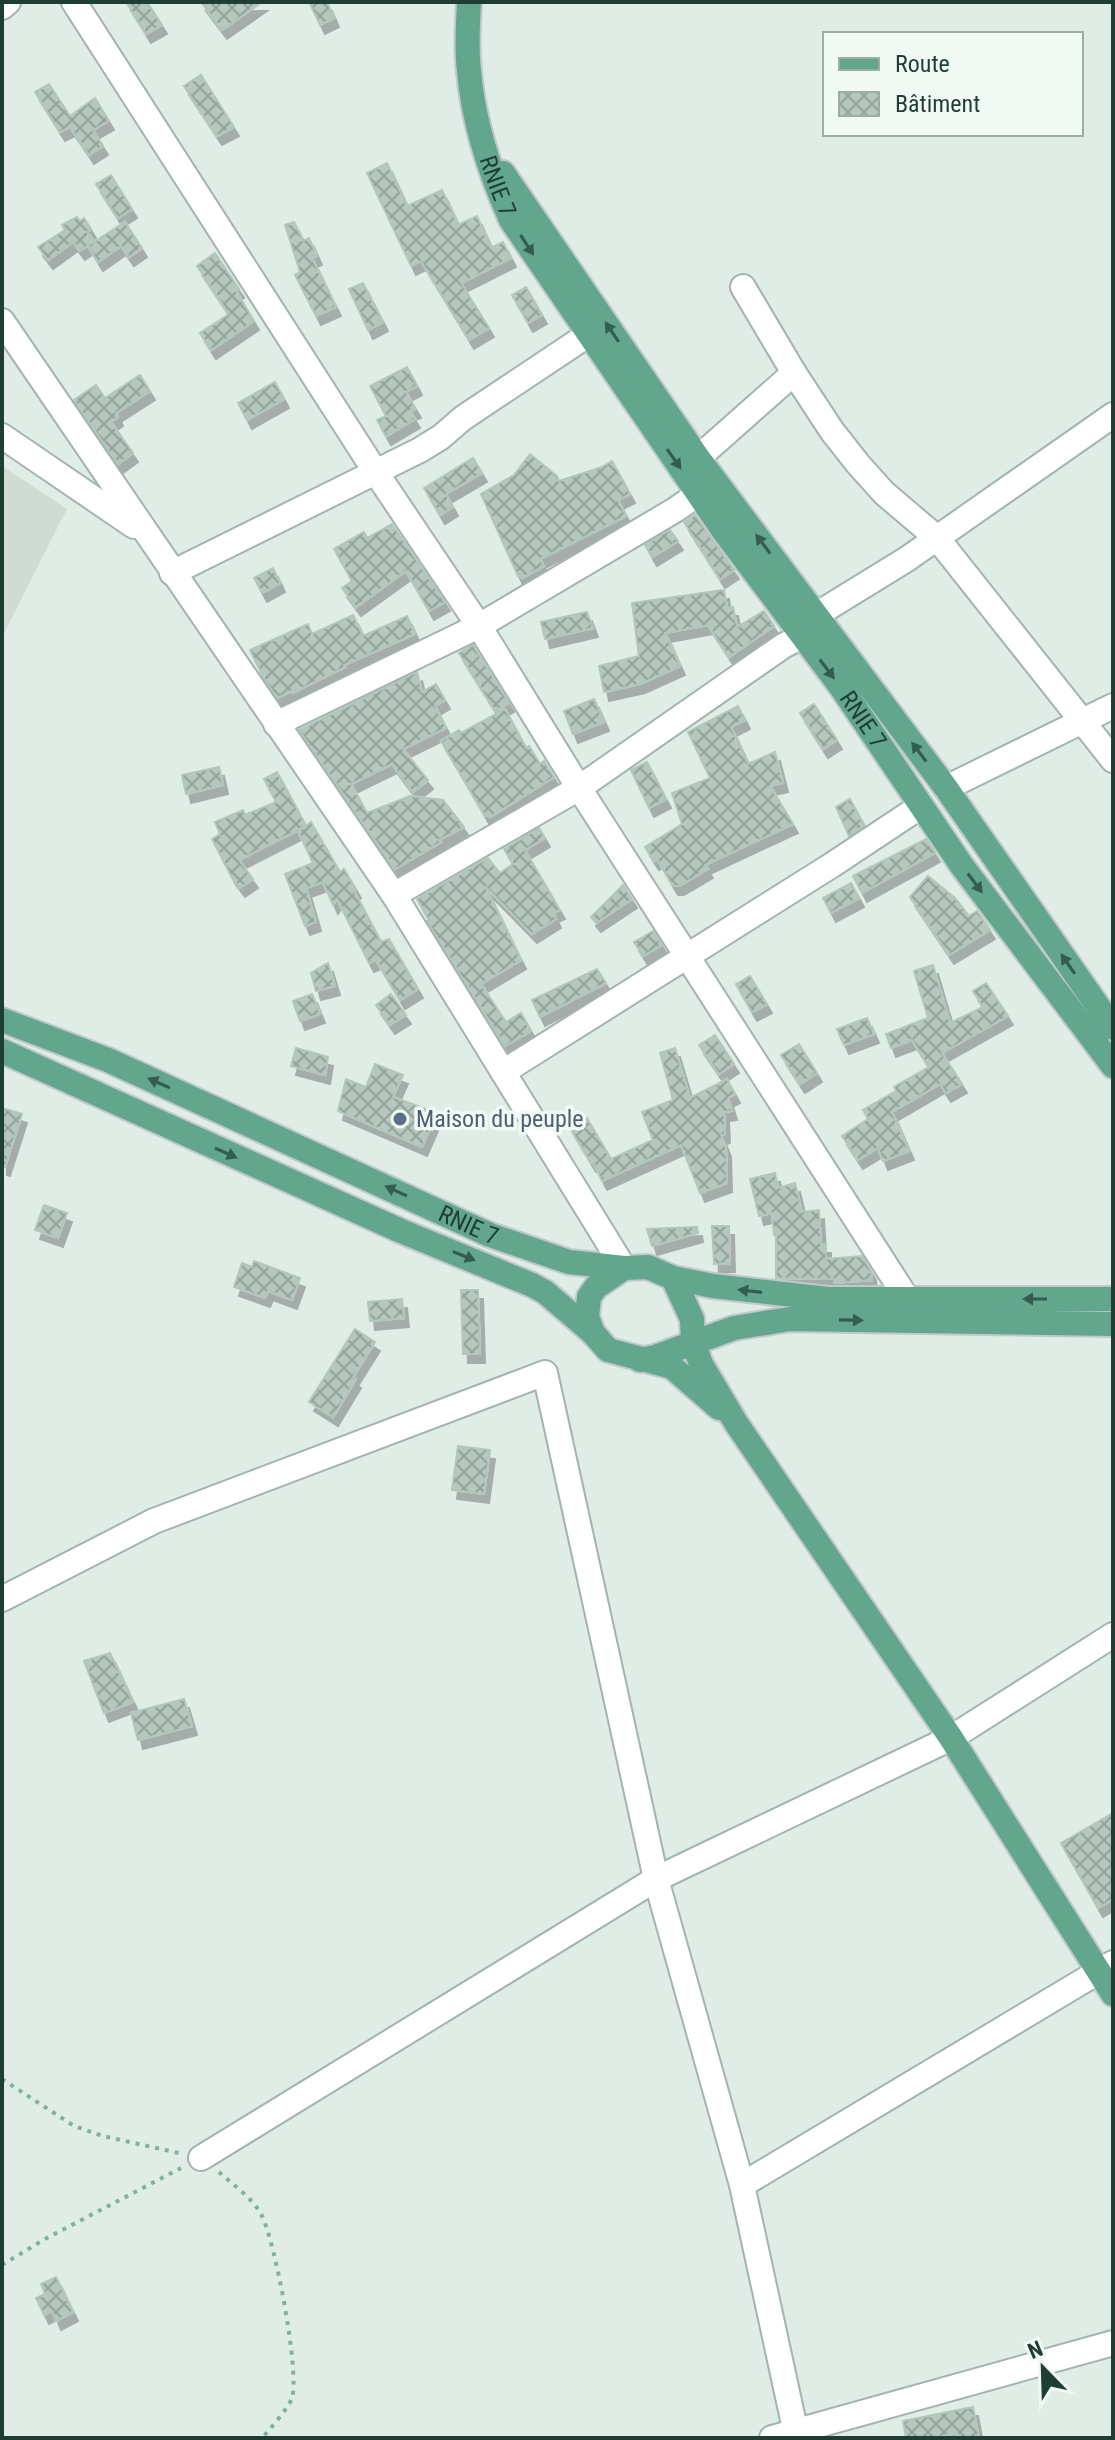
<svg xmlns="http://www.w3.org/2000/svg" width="1115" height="2440" font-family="'Roboto Condensed',sans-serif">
<defs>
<pattern id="building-cross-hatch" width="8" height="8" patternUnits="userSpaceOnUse" patternTransform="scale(2)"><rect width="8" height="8" fill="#b5c7be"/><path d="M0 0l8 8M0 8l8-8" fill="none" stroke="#93a39b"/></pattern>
<filter id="shadow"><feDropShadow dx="5" dy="9" stdDeviation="0" flood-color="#0004"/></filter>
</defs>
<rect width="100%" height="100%" fill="#e0ece6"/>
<path fill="#cedcd4" d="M 2,466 L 67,509 L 2,637 Z"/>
<g fill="url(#building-cross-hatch)" stroke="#b2c7bc" stroke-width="2" filter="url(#shadow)">
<path d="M 126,2 L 147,2 L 162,25 L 146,34 Z"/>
<path d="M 201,2 L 262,2 L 222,30 Z"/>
<path d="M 309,2 L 327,2 L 334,18 L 320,25 Z"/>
<path d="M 201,75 L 234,127 L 217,136 L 184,86 Z"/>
<path d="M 49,84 L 70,116 L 95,98 L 109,121 L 93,130 L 103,146 L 89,155 L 70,127 L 60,132 L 35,92 Z"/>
<path d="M 387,163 L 407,206 L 442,190 L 458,225 L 477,216 L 491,248 L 503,242 L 511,258 L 461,283 L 489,328 L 469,340 L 421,261 L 411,266 L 367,173 Z"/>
<path d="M 111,175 L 132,209 L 118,218 L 96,184 Z"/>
<path d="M 77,217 L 80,221 L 84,218 L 91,229 L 87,232 L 94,241 L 80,251 L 73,242 L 48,260 L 38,247 L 65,230 L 62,225 Z"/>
<path d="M 125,222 L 142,248 L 129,257 L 121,246 L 98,262 L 88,246 Z"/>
<path d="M 294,222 L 303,241 L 309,238 L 317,256 L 312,258 L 336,307 L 316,316 L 295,275 L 300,272 L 285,225 Z"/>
<path d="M 215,253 L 239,289 L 236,291 L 254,321 L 211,350 L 200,333 L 229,314 L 197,266 Z"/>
<path d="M 363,283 L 383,322 L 368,330 L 349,289 Z"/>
<path d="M 526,287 L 542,315 L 528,323 L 512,295 Z"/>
<path d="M 407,367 L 417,386 L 406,392 L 416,409 L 410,411 L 415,419 L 386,436 L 377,420 L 386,416 L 370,386 Z"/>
<path d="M 140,375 L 150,391 L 116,413 L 118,417 L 111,422 L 133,453 L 118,464 L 74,400 L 96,385 L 105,398 Z"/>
<path d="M 275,382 L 284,399 L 247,420 L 238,403 Z"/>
<path d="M 530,454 L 557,476 L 559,481 L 602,467 L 612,461 L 630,494 L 618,500 L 626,516 L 540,559 L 544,566 L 522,578 L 520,574 L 518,576 L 481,494 L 514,475 Z"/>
<path d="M 473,458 L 482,473 L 446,494 L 453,507 L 440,515 L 424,488 Z"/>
<path d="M 695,515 L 734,570 L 720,579 L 684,522 Z"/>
<path d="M 392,524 L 445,602 L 429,611 L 406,571 L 356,607 L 342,588 L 352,581 L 334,549 L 364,532 L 367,538 Z"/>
<path d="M 670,530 L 678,541 L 652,557 L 645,545 Z"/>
<path d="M 273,568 L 280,583 L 262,593 L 254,578 Z"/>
<path d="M 724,590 L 727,608 L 733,607 L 737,627 L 764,611 L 774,626 L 729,657 L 708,625 L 665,633 L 680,666 L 640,684 L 604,692 L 599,666 L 639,656 L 632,603 Z"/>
<path d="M 587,612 L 593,628 L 545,639 L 541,622 Z"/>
<path d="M 353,615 L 363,636 L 407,616 L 415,634 L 344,665 L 345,667 L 293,693 L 292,691 L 277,698 L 263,677 L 250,650 L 308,624 L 312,634 Z"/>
<path d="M 473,645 L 509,703 L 495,711 L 459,653 Z"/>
<path d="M 417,672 L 422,692 L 436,684 L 445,700 L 435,706 L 446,728 L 403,749 L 428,780 L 413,792 L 392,764 L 351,784 L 367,813 L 410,796 L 443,800 L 464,827 L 439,840 L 441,842 L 395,869 L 299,730 Z"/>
<path d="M 594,699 L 604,722 L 573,734 L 564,711 Z"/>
<path d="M 814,704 L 837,740 L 823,749 L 800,713 Z"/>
<path d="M 738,706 L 745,720 L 731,727 L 748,764 L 775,752 L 783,783 L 770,786 L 793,824 L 705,865 L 708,869 L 679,886 L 673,886 L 657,859 L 654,861 L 645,847 L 682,824 L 672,793 L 710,778 L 688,732 Z"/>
<path d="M 505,709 L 526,748 L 529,746 L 540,764 L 544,761 L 554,777 L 490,817 L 489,815 L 485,816 L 441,741 L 459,730 L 461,733 Z"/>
<path d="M 647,762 L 666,799 L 649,808 L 631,770 Z"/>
<path d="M 219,767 L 223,785 L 186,794 L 182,775 Z"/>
<path d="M 277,772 L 306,826 L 311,822 L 340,872 L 344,869 L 356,889 L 354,891 L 381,942 L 389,939 L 418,989 L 400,1000 L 376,960 L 369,963 L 337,899 L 333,905 L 323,882 L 306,888 L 316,922 L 305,926 L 285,874 L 313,863 L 298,831 L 306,826 L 239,860 L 253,879 L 240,888 L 231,876 L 212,839 L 220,834 L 221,837 L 215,822 L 243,810 L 245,815 L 276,802 L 264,779 Z"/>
<path d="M 850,799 L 864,825 L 849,836 L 836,807 Z"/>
<path d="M 539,828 L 545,838 L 525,850 L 560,910 L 553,913 L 556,919 L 532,934 L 485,886 L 521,960 L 481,984 L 506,1022 L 521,1013 L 531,1031 L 505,1046 L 427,921 L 429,920 L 417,899 L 488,858 L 500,873 L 513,864 L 504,849 Z"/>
<path d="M 926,839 L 935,853 L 862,893 L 853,876 Z"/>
<path d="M 928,876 L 955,898 L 969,916 L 977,911 L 990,930 L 949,955 L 910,897 Z"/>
<path d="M 851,883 L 859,898 L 831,913 L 823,898 Z"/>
<path d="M 623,885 L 632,899 L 596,923 L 591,917 Z"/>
<path d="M 653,931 L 662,945 L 643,956 L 634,942 Z"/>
<path d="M 328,963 L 335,986 L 316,991 L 311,973 Z"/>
<path d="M 933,965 L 950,1023 L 983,1007 L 973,991 L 986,983 L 1008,1016 L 942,1053 L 962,1084 L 946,1093 L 940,1084 L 892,1112 L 909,1151 L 883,1161 L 878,1148 L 858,1160 L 842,1136 L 868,1119 L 863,1110 L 896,1091 L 894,1087 L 929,1067 L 912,1040 L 891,1048 L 886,1034 L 928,1018 L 914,971 Z"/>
<path d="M 597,969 L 606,983 L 540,1017 L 532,1000 Z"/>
<path d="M 750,976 L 767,1004 L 752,1012 L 736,984 Z"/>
<path d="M 312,994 L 320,1014 L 300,1021 L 293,1001 Z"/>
<path d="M 391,994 L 406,1015 L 390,1025 L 376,1005 Z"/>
<path d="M 867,1018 L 874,1034 L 844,1045 L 837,1029 Z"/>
<path d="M 715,1035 L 734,1064 L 719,1074 L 699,1045 Z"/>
<path d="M 799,1044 L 817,1073 L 800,1084 L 781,1055 Z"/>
<path d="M 296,1048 L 328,1057 L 325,1075 L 291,1066 Z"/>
<path d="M 675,1048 L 690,1098 L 727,1079 L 735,1094 L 728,1098 L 732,1111 L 724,1112 L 725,1134 L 721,1135 L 726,1148 L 727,1183 L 700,1193 L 681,1145 L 602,1181 L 593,1162 L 591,1163 L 570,1128 L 587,1118 L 611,1159 L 653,1140 L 642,1112 L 673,1100 L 660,1053 Z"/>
<path d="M 375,1064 L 403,1075 L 393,1097 L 437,1113 L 422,1147 L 338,1111 L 346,1079 L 366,1087 Z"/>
<path d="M 2,1108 L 22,1114 L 5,1167 L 2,1166 Z"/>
<path d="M 775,1173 L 778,1188 L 795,1183 L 802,1212 L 819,1210 L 821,1244 L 826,1244 L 826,1259 L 862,1256 L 871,1271 L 872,1280 L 834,1283 L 834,1279 L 776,1278 L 776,1235 L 774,1235 L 772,1213 L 759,1216 L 750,1179 Z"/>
<path d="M 44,1205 L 67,1213 L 58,1238 L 35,1230 Z"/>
<path d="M 712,1226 L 729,1226 L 730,1263 L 714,1264 Z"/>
<path d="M 697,1227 L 698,1233 L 652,1246 L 647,1229 Z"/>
<path d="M 254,1261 L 300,1278 L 292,1300 L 268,1291 L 265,1298 L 234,1287 L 242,1263 L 252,1267 Z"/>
<path d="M 461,1290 L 478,1290 L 480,1354 L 463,1354 Z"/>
<path d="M 402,1299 L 404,1318 L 370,1321 L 368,1302 Z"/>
<path d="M 355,1329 L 375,1342 L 353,1377 L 356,1379 L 333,1417 L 309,1402 Z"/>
<path d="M 458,1446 L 490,1450 L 484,1494 L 452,1490 Z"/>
<path d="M 110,1653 L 133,1702 L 104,1713 L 84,1661 Z"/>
<path d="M 184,1699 L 192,1726 L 138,1740 L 131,1713 Z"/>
<path d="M 1113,1813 L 1113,1899 L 1098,1908 L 1061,1843 Z"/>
<path d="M 56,2277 L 73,2312 L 56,2321 L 52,2311 L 44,2315 L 36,2298 L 45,2294 L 41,2284 Z"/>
<path d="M 973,2407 L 979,2438 L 958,2438 L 957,2433 L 933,2438 L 906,2438 L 903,2421 Z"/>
</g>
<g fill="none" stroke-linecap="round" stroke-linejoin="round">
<defs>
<g id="minor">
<path d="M 74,2 L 375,471 L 479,626 L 579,788 L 906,1297"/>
<path d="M 2,7 L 8,2"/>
<path d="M 743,287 L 794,373 L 832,431 L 858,464 L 884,493 L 937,538 L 1113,760"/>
<path d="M 2,321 L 394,895 L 624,1268"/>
<path d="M 2,436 L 134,526"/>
<path d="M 698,458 L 794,373"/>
<path d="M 172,573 L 420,450 L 441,437 L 463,418 L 589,334"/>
<path d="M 816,615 L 907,559 L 1113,415"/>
<path d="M 276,724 L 479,626 L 675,510 L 698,494"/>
<path d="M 946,788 L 1113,706"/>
<path d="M 394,895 L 579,788 L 783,646 L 802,636"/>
<path d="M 503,1072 L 832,865 L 921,806"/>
<path d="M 2,1599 L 154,1521 L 545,1373 L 656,1879 L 742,2185 L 797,2438"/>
<path d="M 201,2158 L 656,1879 L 951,1738 L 1113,1635"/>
<path d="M 742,2185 L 1113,1963"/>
<path d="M 772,2438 L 1113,2343"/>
</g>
<g id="major">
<path id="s1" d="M 469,2 C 468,25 466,48 469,71 C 473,120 491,175 511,220 L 723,530 L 841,687 L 962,866 L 1113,1066"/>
<path d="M 503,173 L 698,458 L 946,788 L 1113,1028"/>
<path id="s2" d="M 2,1020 L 108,1060 L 490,1235 L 569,1262 L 624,1268 L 648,1267 L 673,1278 L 713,1286 L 828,1299 L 1113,1299"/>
<path d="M 2,1051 L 401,1231 L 532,1285 L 545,1292 L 593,1333"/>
<path d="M 624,1268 L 596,1287 L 589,1297 L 587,1317 L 593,1333 L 608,1350 L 672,1367 L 719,1408"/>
<path d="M 673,1278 L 692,1319 L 693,1342 L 701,1364 L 736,1423 L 951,1738 L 1113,1994"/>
<path d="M 640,1360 L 655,1357 L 734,1328 L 790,1319 L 1113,1324"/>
</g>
</defs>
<use href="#minor" stroke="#a2b4ad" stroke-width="28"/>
<use href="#major" stroke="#c0c9c6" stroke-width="28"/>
<g stroke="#7eb39d" stroke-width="4" stroke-dasharray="4 6" stroke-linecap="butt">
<path d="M 2,2079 L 74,2126 L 103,2136 L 183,2154"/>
<path d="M 219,2172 C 233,2185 253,2198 262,2216 C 275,2242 300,2372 292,2398 C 288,2409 270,2429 262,2438"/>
<path d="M 2,2265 L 45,2239 L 181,2168"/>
</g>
<use href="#minor" stroke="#fff" stroke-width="24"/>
<use href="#major" stroke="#61a68d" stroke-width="24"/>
</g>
<defs><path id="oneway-solid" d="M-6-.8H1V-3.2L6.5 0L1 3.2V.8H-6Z" transform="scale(2)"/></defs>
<g fill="#335d4e">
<use href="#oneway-solid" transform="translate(527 245) rotate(57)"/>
<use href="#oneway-solid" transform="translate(612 332) rotate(-124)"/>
<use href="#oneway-solid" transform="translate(674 459) rotate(55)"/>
<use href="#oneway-solid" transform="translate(763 544) rotate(-127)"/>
<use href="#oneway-solid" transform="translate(827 669) rotate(53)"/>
<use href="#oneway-solid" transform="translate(919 752) rotate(-127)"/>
<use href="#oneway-solid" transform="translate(975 883) rotate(53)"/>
<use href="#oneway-solid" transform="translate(1068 964) rotate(-125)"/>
<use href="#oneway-solid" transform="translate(159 1083) rotate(-156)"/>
<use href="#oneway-solid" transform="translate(226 1153) rotate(24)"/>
<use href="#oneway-solid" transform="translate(396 1191) rotate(-155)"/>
<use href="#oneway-solid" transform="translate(464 1256) rotate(22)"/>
<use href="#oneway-solid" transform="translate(750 1291) rotate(-173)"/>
<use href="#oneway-solid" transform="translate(1035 1299) rotate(-180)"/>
<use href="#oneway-solid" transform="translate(851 1320) rotate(1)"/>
</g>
<circle fill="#5c6f8a" stroke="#f1f9f4" stroke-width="3" cx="400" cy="1119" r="8"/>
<g text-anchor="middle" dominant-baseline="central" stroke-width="7" stroke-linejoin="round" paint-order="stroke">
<g font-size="24" fill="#1f3e33" stroke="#f1f9f4">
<text stroke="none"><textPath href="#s1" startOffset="188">RNIE 7</textPath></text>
<text stroke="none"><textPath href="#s1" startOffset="836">RNIE 7</textPath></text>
<text stroke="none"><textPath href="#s2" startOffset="510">RNIE 7</textPath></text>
</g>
<g font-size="24" fill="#4e5e75" stroke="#f1f9f4" text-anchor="start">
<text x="416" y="1119">Maison du peuple</text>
</g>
</g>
<rect width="1115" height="2440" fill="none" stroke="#1f3e33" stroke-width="8"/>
<rect x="823" y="32" width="260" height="104" fill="#f1f9f4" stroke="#9daea7" stroke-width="2"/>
<rect x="839" y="58" width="40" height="12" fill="#61a68d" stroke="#9daea7" stroke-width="2"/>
<text x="895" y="72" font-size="24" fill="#1f3e33">Route</text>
<rect x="839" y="92" width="40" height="24" fill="url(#building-cross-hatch)" stroke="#9daea7" stroke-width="2"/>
<text x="895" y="112" font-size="24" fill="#1f3e33">Bâtiment</text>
<g transform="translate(1043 2368) rotate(337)" stroke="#f1f9f4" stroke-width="6" paint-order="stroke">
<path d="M0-6L14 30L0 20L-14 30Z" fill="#1f3e33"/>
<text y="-12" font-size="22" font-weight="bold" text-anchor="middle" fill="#1f3e33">N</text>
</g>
</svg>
